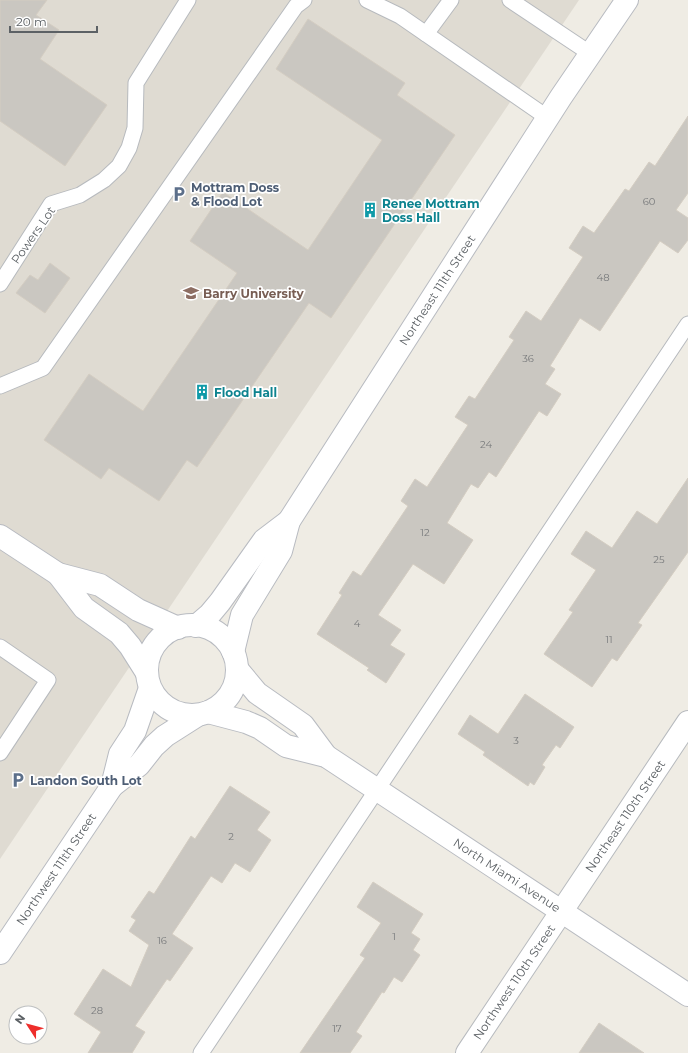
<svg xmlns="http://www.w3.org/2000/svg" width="688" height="1053" viewBox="0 0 688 1053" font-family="Montserrat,sans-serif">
<rect width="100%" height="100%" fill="#efece4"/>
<path fill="#dfdbd2" d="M0,0h579l-579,859z"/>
<g fill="#cac7c1" stroke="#d4cdc2">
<path d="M0,0h47l-11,15 23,15 -19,29 67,46 -42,61 -65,-45z"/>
<path d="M308,19l97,64 -8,12 58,40 -124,183 -22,-15 -112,164 -10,-7 -28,41 -50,-33 -8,11 -57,-39 45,-66 54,37 94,-138 -47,-32 33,-49 85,58 74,-110 -106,-71z"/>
<path d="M688,116v77l-12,17 12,8v22l-10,13 -18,-12 -60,90 -20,-13 -30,48 5,3 -10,15 16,10 -14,22 -8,-5 -43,66 -7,-5 -11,16 -7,-4 -24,39 26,17 -29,44 -31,-20 -35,51 23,15 -11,15 15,9 -19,29 -19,-13 2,-2 -52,-34 25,-39 -3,-2 14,-22 8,5 47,-70 -7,-5 14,-22 12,8 41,-62 -13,-8 14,-21 6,3 39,-59 -5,-3 17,-26 15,10 42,-64 -14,-9 14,-22 11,7 31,-44 4,2 20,-29 6,4z"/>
<path d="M50,263l20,15 -25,35 -29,-20 14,-18 8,5z"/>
<path d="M688,478v74l-50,71 4,2 -25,36 -5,-3 -20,29 -48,-33 29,-42 -4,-2 27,-40 -25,-16 15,-23 26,17 25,-37 20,13z"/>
<path d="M525,694l49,33 -14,21 -4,-3 -14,20 3,2 -11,18 -4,-3 -2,4 -45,-31 2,-3 -27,-18 12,-19 28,19z"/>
<path d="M230,786l40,26 -13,18 14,10 -21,32 -15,-9 -13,20 -11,-7 -39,58 21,14 -23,33 -3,-2 -32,47 10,6 -13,21h-44l13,-21 -27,-18 29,-45 28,18 18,-42 -20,-14 7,-11 -5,-3 18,-26 5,3 37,-58 4,3z"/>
<path d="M373,882l50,32 -12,19 9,6 -7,11 7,5 -18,27 -8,-5 -10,16 -2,-1 -26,40 6,4 -12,17h-50l65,-95 -5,-3 21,-32 -24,-16z"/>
<path d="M599,1023l45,30h-65z"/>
</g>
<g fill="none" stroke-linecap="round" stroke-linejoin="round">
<defs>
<g id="lane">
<path d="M367,0l33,16 148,102"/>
<path d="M510,0l81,54"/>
<path d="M426,34l25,-34"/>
<path d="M0,284l51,-80 29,-9 24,-15 15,-14 10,-18 6,-20 1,-45 52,-83"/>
<path d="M0,386l43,-18 253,-362 8,-6"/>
<path d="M0,647l48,33 -48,73"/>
<path d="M201,1053l487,-729"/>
</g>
<path id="street" d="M467,1053l221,-331"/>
<g id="secondary">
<path d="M0,536l58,38 42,11 38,25 40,18"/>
<path d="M58,574l26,34 35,25 11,13 17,27"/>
<circle cx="192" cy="670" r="45"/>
<path d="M196,626l14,-12 10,-12 44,-62 25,-19"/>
<path d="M233,652l9,-37 39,-64 8,-30 272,-424 66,-97"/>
<path d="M237,669l20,24 46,32 23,31"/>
<path d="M208,712l38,10 14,6 26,18 40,10 362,239"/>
<path d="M112,786l27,-21 15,-19 11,-10 33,-21"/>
<path d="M0,953l112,-167 8,-32 15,-23 15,-43"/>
</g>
</defs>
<use href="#lane" stroke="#b7babe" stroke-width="17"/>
<use href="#street" stroke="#b7babe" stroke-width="24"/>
<use href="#secondary" stroke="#b8bbc1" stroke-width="24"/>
<use href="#lane" stroke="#fff" stroke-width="15"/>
<use href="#street" stroke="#fff" stroke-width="22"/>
<use href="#secondary" stroke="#fff" stroke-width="22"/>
</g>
<defs>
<symbol id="parking-bare" viewBox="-9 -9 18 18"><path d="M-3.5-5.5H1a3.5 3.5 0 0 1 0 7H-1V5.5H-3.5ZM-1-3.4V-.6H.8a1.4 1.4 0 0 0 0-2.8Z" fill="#5c6f8a" stroke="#fff" stroke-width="2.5" paint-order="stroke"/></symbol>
<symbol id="building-bare" viewBox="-9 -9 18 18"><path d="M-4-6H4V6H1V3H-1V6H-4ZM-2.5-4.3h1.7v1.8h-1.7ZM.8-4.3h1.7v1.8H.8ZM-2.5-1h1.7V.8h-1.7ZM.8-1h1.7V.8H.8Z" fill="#0f9aa8" stroke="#fff" stroke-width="2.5" paint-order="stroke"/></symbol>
<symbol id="university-bare" viewBox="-9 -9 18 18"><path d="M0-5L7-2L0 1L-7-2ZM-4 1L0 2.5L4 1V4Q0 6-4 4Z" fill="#8d6e63" stroke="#fff" stroke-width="2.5" paint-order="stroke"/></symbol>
</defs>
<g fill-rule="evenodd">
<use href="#parking-bare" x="168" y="183" width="22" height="22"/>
<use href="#building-bare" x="359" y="199" width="22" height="22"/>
<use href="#university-bare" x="180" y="282" width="22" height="22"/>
<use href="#building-bare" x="191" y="381" width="22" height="22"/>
<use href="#parking-bare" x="7" y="769" width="22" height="22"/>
</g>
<g text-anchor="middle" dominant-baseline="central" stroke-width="3.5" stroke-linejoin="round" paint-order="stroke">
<g font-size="10" fill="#787a7c">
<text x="649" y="201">60</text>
<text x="603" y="277">48</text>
<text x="528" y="358">36</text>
<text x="486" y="444">24</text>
<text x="425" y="532">12</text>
<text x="659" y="559">25</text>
<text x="357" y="623">4</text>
<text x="609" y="639">11</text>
<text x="516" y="740">3</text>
<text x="231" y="836">2</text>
<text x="394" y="936">1</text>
<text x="162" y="940">16</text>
<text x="97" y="1010">28</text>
<text x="337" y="1028">17</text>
</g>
<g font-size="12" font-weight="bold" fill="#4e5e75" stroke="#fff" text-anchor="start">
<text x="191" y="187">Mottram Doss<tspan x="191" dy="14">&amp; Flood Lot</tspan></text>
<text x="30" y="780">Landon South Lot</text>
</g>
<g font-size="12" font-weight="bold" fill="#0d838f" stroke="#fff" text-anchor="start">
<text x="382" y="203">Renee Mottram<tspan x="382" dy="14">Doss Hall</tspan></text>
<text x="214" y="392">Flood Hall</text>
</g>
<g font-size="12" fill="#5c6165" stroke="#fff">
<text transform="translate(33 235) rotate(-55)">Powers Lot</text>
<text transform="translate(437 290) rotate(-57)">Northeast 111th Street</text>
<text transform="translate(625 816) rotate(-56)">Northeast 110th Street</text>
<text transform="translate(56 869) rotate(-56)">Northwest 111th Street</text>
<text transform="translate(507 875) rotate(33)">North Miami Avenue</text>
<text transform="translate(514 982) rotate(-56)">Northwest 110th Street</text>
</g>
<g font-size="12" font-weight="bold" fill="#785e54" stroke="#fff" text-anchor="start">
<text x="203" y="293">Barry University</text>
</g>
</g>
<g transform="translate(28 1025) rotate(306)"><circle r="19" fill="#ffffff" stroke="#bec0c1"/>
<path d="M0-3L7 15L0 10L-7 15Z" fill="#ee2e2b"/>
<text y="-6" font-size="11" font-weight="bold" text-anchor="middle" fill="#5c6165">N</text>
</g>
<path d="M10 26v6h87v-6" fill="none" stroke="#5c6165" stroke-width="2"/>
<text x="16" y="26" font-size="12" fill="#5c6165" stroke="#ffffff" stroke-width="3" paint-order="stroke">20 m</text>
</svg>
